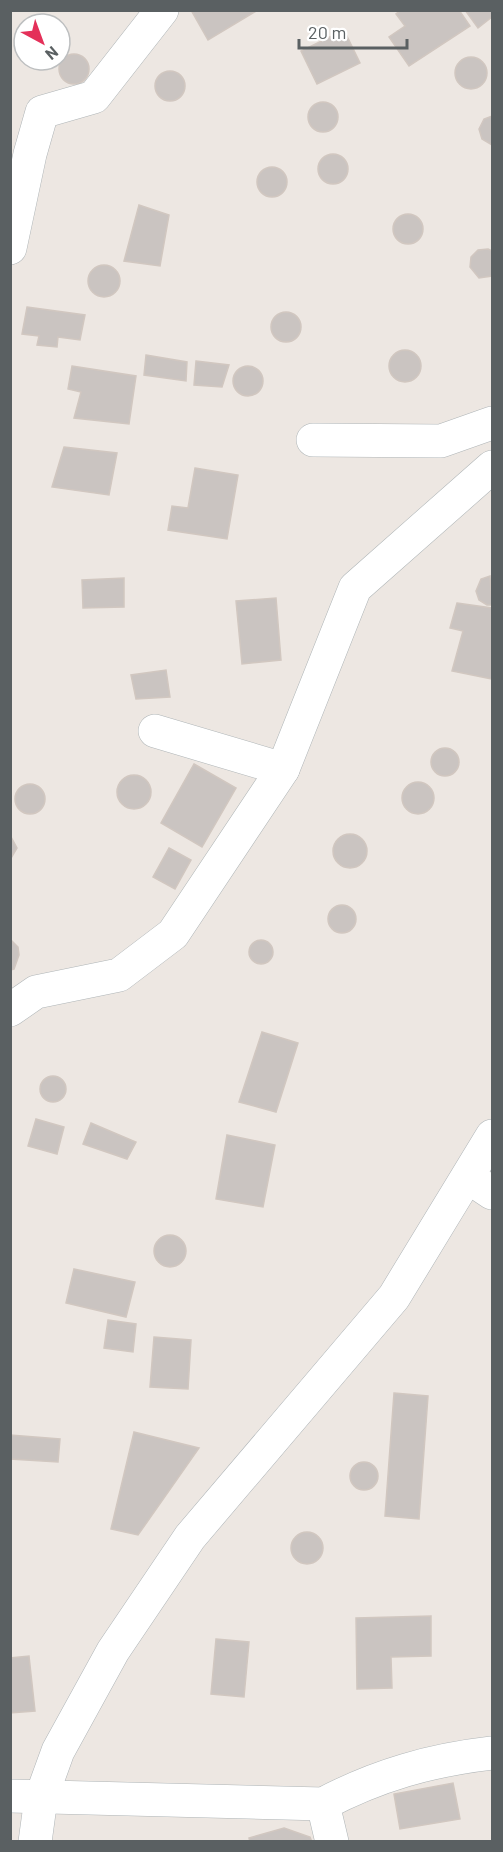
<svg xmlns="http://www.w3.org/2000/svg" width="503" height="1852" viewBox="0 0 503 1852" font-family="Barlow,sans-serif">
<rect width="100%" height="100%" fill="#ede7e2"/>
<g fill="#cac4c1" stroke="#d1c7c0" stroke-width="1.5">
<path d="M191,10h67l-50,30z"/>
<path d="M401,10h58l11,16 -61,40 -20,-29 16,-11 -9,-12z"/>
<path d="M465,10h27v7l-14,11z"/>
<path d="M344,30l16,33 -43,21 -16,-33z"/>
<circle cx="74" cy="69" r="15"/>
<circle cx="471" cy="73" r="16"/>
<circle cx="170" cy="86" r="15"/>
<circle cx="323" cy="117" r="15"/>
<path d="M492,116v29l-10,-6 -3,-10 5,-10z"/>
<circle cx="333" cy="169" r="15"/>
<circle cx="272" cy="182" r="15"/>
<path d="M139,205l30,10 -9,51 -36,-5z"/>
<circle cx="408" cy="229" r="15"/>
<path d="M488,249l4,2v25l-13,2 -9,-11 1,-10 7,-7z"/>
<circle cx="104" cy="281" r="16"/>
<path d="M27,307l58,8 -5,25 -22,-3 -1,10 -20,-2 2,-9 -17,-2z"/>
<circle cx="286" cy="327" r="15"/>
<circle cx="405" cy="366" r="16"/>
<path d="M146,355l41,7 -1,19 -42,-6z"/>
<path d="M196,361l33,4 -7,22 -28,-2z"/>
<path d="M72,366l64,10 -7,48 -55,-6 7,-26 -13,-3z"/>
<circle cx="248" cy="381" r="15"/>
<path d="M64,447l53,6 -8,42 -57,-8z"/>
<path d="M195,468l43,7 -11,64 -59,-9 4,-24 16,2z"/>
<path d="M490,576l2,29h-5l-8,-5 -3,-9 5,-12z"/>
<path d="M124,578v29l-41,1 -1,-28z"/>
<path d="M276,598l5,62 -39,4 -6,-63z"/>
<path d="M457,603l35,5v71l-40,-8 11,-40 -13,-3z"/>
<path d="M166,670l4,27 -34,2 -5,-24z"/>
<circle cx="445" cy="762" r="14"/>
<path d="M194,764l42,24 -34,59 -41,-24z"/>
<circle cx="134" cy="792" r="17"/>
<circle cx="418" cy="798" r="16"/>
<circle cx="30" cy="799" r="15"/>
<circle cx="350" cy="851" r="17"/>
<path d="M10,835l7,13 -7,12z"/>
<path d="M169,848l22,12 -16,29 -22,-12z"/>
<circle cx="342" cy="919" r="14"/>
<path d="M10,939l8,8 1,8 -5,14 -4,1z"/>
<circle cx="261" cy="952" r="12"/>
<path d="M262,1032l36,11 -22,69 -37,-10z"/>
<circle cx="53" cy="1089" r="13"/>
<path d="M36,1119l28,8 -7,27 -29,-8z"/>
<path d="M91,1123l45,19 -9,17 -44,-15z"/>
<path d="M227,1135l48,10 -12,62 -47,-8z"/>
<circle cx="170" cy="1251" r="16"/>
<path d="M74,1269l61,13 -9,35 -60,-14z"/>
<path d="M108,1320l28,4 -3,28 -29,-4z"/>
<path d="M154,1337l37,3 -3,49 -38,-2z"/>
<path d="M394,1393l34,3 -9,123 -34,-3z"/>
<path d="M134,1432l65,16 -61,87 -27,-6z"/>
<path d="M10,1435l50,4 -2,23 -48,-3z"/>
<circle cx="364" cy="1476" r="14"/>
<circle cx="307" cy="1548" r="16"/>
<path d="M431,1616v40l-40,1 1,31 -35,1 -1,-71z"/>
<path d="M216,1639l33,3 -5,55 -33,-3z"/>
<path d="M29,1656l6,55 -25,2v-55z"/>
<path d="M453,1783l7,36 -60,10 -6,-35z"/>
<path d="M284,1828l26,9 2,5h-62l-1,-4z"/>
</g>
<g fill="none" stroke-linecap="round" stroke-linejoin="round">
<defs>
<g id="minor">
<path d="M10,248l20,-94 12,-42 52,-15 68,-87"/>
<path d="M313,440l128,1 51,-18"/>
<path d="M283,769l72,-181 137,-121"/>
<path d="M10,1010l26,-18 83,-17 54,-41 110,-165 -128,-38"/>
<path d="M468,1177l24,16"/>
<path d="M10,1796l313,8c55,-29 108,-44 169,-51"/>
<path d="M323,1804l9,38"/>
</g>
<path id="secondary" d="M35,1842l6,-44 17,-47 55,-100 77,-114 204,-240 98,-161"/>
</defs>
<use href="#minor" stroke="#afb5b7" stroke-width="34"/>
<use href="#secondary" stroke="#aeb4b7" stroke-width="34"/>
<use href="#minor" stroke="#fff" stroke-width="33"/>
<use href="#secondary" stroke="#fff" stroke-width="33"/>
</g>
<rect width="503" height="1852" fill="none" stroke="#5a6062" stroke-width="24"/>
<g transform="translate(42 42) rotate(139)"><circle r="28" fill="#ffffff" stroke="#bdbfc0" stroke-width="1.5"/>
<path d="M0-4.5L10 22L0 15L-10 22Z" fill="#e43059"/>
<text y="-9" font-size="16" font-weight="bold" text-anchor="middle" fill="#5a6062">N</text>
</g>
<path d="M299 39v9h108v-9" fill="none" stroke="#5a6062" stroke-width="3"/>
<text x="308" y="39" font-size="18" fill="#5a6062" stroke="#ffffff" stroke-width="4.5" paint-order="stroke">20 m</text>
</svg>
